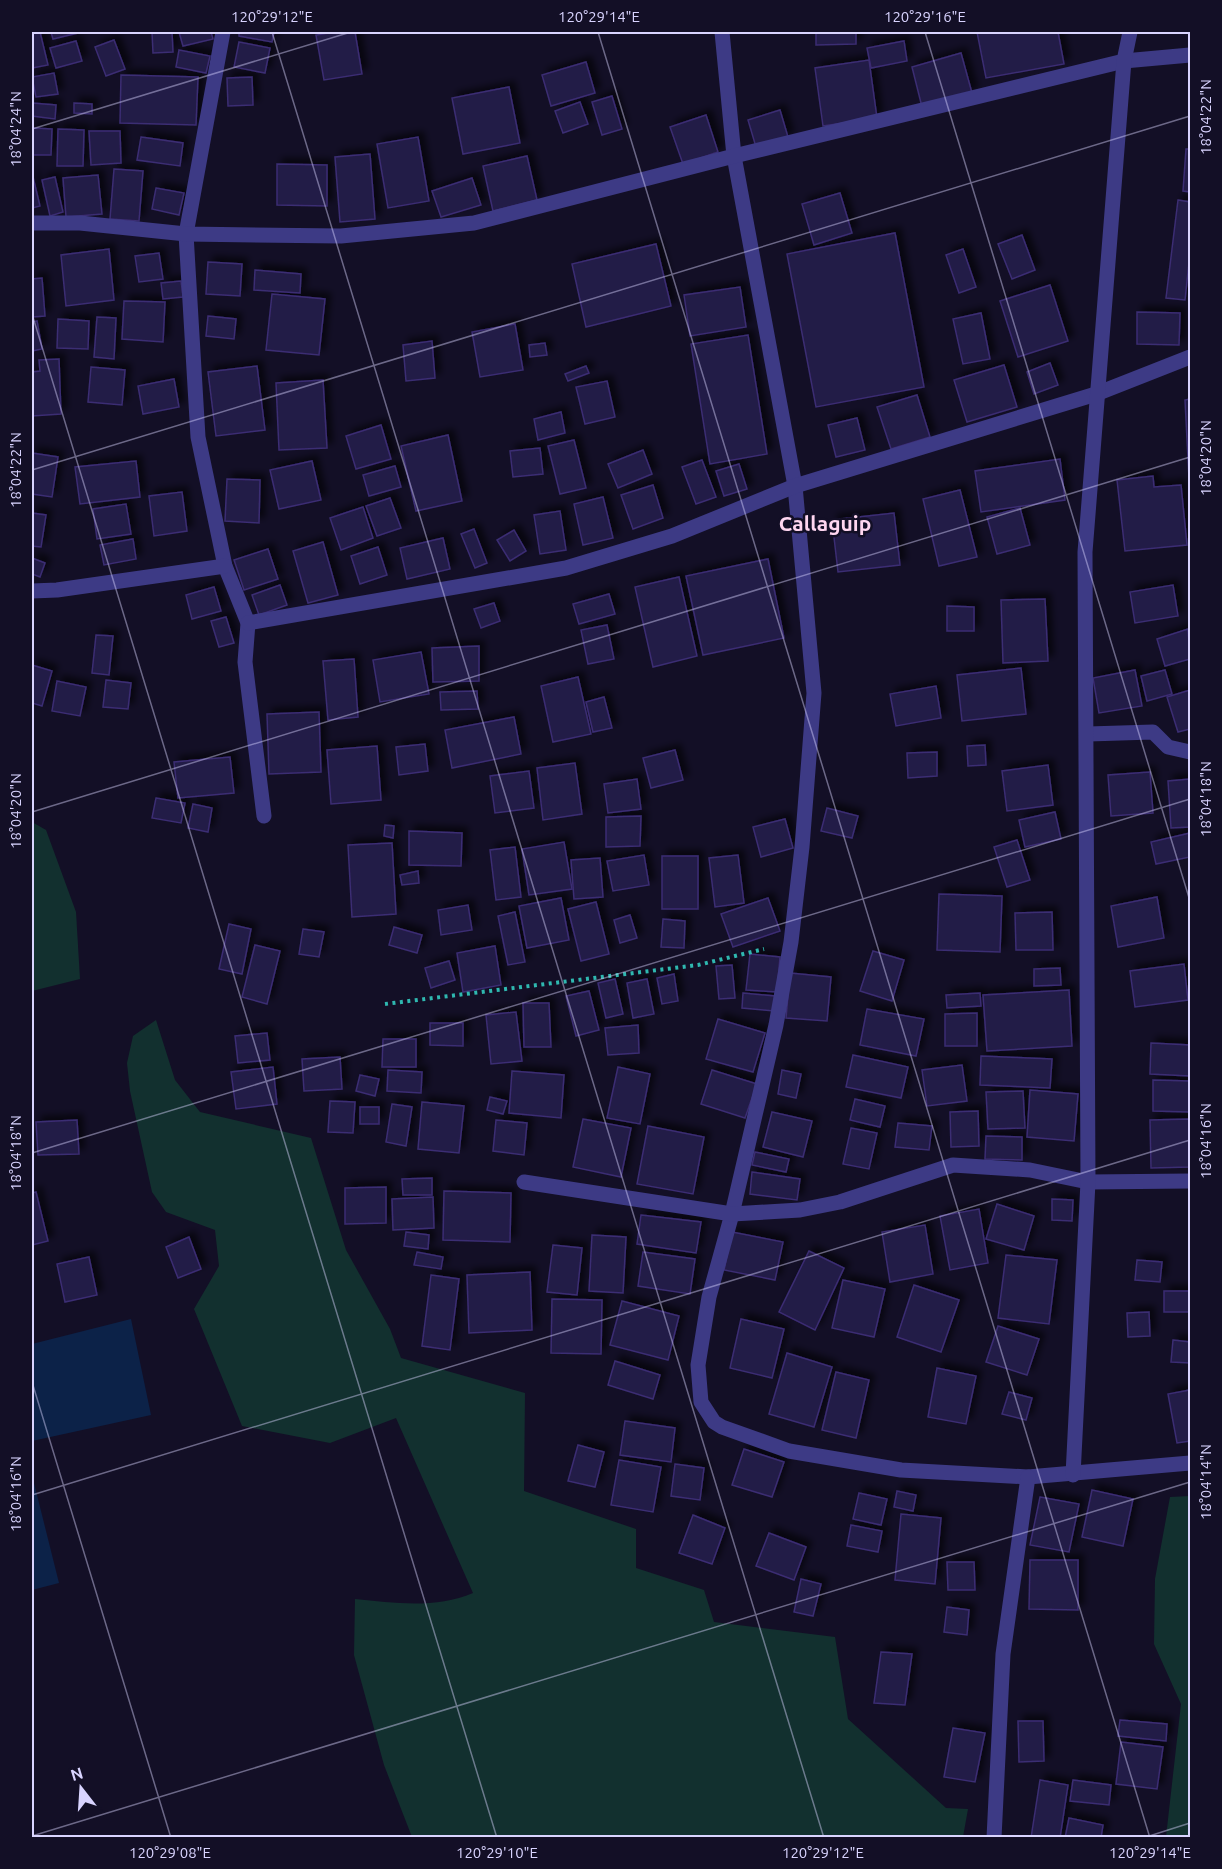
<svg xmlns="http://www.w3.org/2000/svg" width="1222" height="1869" viewBox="0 0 1222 1869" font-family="Ubuntu,sans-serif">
<defs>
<filter id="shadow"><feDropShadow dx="5.5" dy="-5.5" stdDeviation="3" flood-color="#0009"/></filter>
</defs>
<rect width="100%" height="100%" fill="#130f26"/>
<g fill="#12302f">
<path d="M32,822l14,8 30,82 4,67 -48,12z"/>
<path d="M156,1020l19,60 25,32 111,26 35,112 44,79 11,29 124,35 -1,98 112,38v39l68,22 10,32 121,15 13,82 98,89 22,1 -5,28h-551l-28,-72 -30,-110 1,-56c39,4 81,10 118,-6l-77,-175 -66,25 -88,-17 -48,-117 25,-43 -4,-36 -49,-18 -14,-20 -22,-101 -3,-28 6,-27z"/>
<path d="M1190,1496v341h-24l15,-133 -27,-60 1,-65 15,-82z"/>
</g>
<g fill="#0c2248">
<path d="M131,1319l20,96 -119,26v-97z"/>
<path d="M32,1475l27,108 -27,7z"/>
</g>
<g fill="#241b47" stroke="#3b2d73" stroke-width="1.5" filter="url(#shadow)">
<path d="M32,32h8l8,33 -16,3z"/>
<path d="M51,32h31l-29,7z"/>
<path d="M152,32h20l1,20 -20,1z"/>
<path d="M179,32h32l2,7 -30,7z"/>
<path d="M239,32h35l-2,10 -33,-6z"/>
<path d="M335,32h20l7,42 -38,6 -8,-45z"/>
<path d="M816,32h40v12l-40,1z"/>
<path d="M977,32h81l6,32 -78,14z"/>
<path d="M114,40l11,29 -19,7 -11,-29z"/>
<path d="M76,41l6,20 -26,7 -6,-20z"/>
<path d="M904,41l3,20 -36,7 -4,-20z"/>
<path d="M239,42l31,6 -5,25 -31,-6z"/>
<path d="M179,50l31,6 -4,17 -30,-6z"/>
<path d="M961,53l11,40 -50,14 -10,-40z"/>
<path d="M869,60l8,58 -54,8 -8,-58z"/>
<path d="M586,62l9,31 -44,13 -9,-31z"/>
<path d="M54,73l4,21 -22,3 -4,-20z"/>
<path d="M121,75l77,2 -2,48 -76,-2z"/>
<path d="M252,77l1,28 -25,1 -1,-28z"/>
<path d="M509,87l11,56 -57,11 -11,-56z"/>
<path d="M612,96l10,33 -20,6 -10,-33z"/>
<path d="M580,102l8,22 -25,9 -8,-22z"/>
<path d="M32,103l24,2 -1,14 -23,-3z"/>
<path d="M74,103l18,1v10l-18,-1z"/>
<path d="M780,110l8,27 -32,10 -8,-27z"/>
<path d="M706,115l12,37 -35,12 -13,-37z"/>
<path d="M32,128l20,1 -1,26h-19z"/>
<path d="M58,129l26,1 -1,36h-26z"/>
<path d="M89,131h31l1,32 -30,2z"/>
<path d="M141,137l42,6 -3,23 -43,-6z"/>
<path d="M418,137l11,64 -41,7 -11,-64z"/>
<path d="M1186,149h4v43l-7,-1z"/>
<path d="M370,154l5,65 -35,3 -5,-65z"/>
<path d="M527,156l10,44 -44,11 -10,-45z"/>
<path d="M277,164l50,1v41l-50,-1z"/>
<path d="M114,169l29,2 -4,50 -29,-2z"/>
<path d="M32,173l8,33 -8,2z"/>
<path d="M98,175l4,39 -36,3 -3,-39z"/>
<path d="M55,177l8,35 -13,4 -8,-36z"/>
<path d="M472,178l9,27 -40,12 -9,-26z"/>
<path d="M156,188l28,5 -5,22 -27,-6z"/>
<path d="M840,193l12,40 -38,12 -12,-41z"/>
<path d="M1178,200l12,2v51l-5,47 -19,-2z"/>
<path d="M895,233l29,154 -108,20 -29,-153z"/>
<path d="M1022,235l13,35 -23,9 -14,-35z"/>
<path d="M656,244l15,62 -85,21 -14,-63z"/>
<path d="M109,249l5,51 -48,6 -5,-51z"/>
<path d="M963,249l13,38 -17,6 -13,-38z"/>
<path d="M159,253l4,26 -24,3 -4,-26z"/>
<path d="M208,262l34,2 -2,32 -34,-2z"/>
<path d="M255,270l46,4 -1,19 -46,-3z"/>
<path d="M42,278l3,38 -13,1v-38z"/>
<path d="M181,281l2,16 -20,2 -2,-16z"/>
<path d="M1050,285l18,56 -50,16 -18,-56z"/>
<path d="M740,287l6,40 -56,9 -6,-41z"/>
<path d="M272,294l53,5 -6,56 -53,-5z"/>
<path d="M124,301l41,1 -2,40 -41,-3z"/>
<path d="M1137,312l43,1 -1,32 -42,-1z"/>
<path d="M981,313l9,46 -27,5 -10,-45z"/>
<path d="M208,316l28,3 -2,20 -28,-3z"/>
<path d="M97,317l19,1 -2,41 -20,-2z"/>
<path d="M58,319l31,2 -1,28 -31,-1z"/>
<path d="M37,321l5,28 -10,2v-29z"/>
<path d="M515,324l8,46 -43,7 -8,-45z"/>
<path d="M748,335l19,119 -57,10 -19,-120z"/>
<path d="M432,341l3,37 -29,3 -3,-36z"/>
<path d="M545,343l2,12 -17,2 -1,-12z"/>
<path d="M59,359l2,55 -29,2v-44l8,-1 -1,-11z"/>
<path d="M1050,363l8,22 -24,9 -7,-22z"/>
<path d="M1004,365l13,42 -50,15 -13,-42z"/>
<path d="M257,366l8,64 -49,6 -8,-64z"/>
<path d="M586,366l3,7 -21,8 -3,-7z"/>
<path d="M91,367l34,3 -3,35 -34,-3z"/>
<path d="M174,379l5,28 -36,7 -5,-28z"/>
<path d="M323,380l4,68 -48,2 -3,-67z"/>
<path d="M607,381l8,36 -30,7 -9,-37z"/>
<path d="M917,395l13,42 -39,12 -14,-42z"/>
<path d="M1190,399v99l-5,-98z"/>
<path d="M561,412l4,21 -27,7 -4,-21z"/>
<path d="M857,418l8,32 -29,7 -8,-32z"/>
<path d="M381,425l10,34 -35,10 -10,-33z"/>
<path d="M448,435l14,66 -46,10 -15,-65z"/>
<path d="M574,440l12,48 -26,6 -12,-48z"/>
<path d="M540,448l3,26 -30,3 -3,-26z"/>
<path d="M643,450l9,24 -34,14 -10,-24z"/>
<path d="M32,453l26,4 -6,40 -20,-3z"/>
<path d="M1060,459l5,41 -84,12 -6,-41z"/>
<path d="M702,460l14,37 -20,7 -14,-37z"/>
<path d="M136,461l4,36 -60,7 -5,-37z"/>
<path d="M312,461l9,39 -42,9 -9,-39z"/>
<path d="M739,464l8,25 -23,7 -8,-25z"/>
<path d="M395,466l6,21 -32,9 -6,-21z"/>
<path d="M1153,476l1,11 27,-2 6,60 -62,6 -8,-71z"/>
<path d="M227,479l33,1 -1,43 -34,-2z"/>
<path d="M653,485l10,33 -30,11 -12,-34z"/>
<path d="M960,490l17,67 -38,9 -16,-67z"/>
<path d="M182,492l5,39 -33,5 -5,-40z"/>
<path d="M603,497l10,41 -30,7 -9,-41z"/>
<path d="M390,498l11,30 -24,8 -11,-30z"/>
<path d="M126,504l5,30 -34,5 -4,-30z"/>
<path d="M363,507l10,31 -32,12 -11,-32z"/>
<path d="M1020,508l10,37 -33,9 -10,-37z"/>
<path d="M560,511l6,39 -26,4 -6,-39z"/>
<path d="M32,513l14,2 -5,32 -9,-1z"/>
<path d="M894,513l6,52 -62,7 -6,-52z"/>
<path d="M474,529l13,34 -12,5 -14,-34z"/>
<path d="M514,530l12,21 -16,10 -13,-21z"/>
<path d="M443,538l7,31 -43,10 -7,-31z"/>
<path d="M133,539l3,20 -32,6 -4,-20z"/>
<path d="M323,542l15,53 -30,8 -15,-52z"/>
<path d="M378,547l9,28 -27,9 -9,-28z"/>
<path d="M268,549l10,30 -34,11 -10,-30z"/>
<path d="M32,558l13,5 -5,14 -8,-3z"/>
<path d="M768,559l16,79 -81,17 -17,-79z"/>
<path d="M679,577l18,79 -44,11 -18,-80z"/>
<path d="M280,585l7,20 -28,10 -7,-20z"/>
<path d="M1173,585l5,31 -43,7 -5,-31z"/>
<path d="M214,587l7,24 -29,8 -6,-24z"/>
<path d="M609,594l6,20 -36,10 -6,-20z"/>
<path d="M1045,599l3,62 -45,2 -2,-63z"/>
<path d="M494,603l6,18 -19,7 -7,-19z"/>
<path d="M947,606l27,1v24h-27z"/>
<path d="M226,617l8,26 -15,4 -8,-26z"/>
<path d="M607,625l7,34 -26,5 -7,-34z"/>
<path d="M1188,629l2,30 -25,7 -8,-27z"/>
<path d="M96,635l17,1 -4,39 -17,-2z"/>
<path d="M479,646v35l-46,1 -1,-34z"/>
<path d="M421,652l8,42 -49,8 -7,-42z"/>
<path d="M354,659l4,58 -30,3 -5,-59z"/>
<path d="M32,665l20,6 -10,35 -10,-3z"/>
<path d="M1021,668l5,46 -64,7 -5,-46z"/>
<path d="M1135,670l7,36 -43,7 -6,-35z"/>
<path d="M1165,670l7,24 -25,7 -6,-25z"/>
<path d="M578,677l13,57 -38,8 -12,-56z"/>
<path d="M106,680l25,3 -3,26 -25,-2z"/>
<path d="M57,681l29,6 -6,29 -28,-5z"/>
<path d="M936,686l5,32 -45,8 -6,-32z"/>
<path d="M1190,690v39l-12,3 -11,-35z"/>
<path d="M477,691l1,18 -37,1 -1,-18z"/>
<path d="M604,697l8,31 -19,4 -7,-30z"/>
<path d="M319,712l2,60 -52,2 -2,-60z"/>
<path d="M514,717l7,37 -69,14 -7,-38z"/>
<path d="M425,744l3,27 -29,4 -3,-28z"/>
<path d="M985,745l1,20 -18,1 -1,-20z"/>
<path d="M377,746l4,54 -50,4 -4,-54z"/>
<path d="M675,750l8,30 -32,8 -8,-30z"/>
<path d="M937,752v24l-29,2 -1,-25z"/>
<path d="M230,757l4,36 -56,5 -4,-36z"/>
<path d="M575,763l7,51 -39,6 -6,-52z"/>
<path d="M1048,765l5,40 -46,6 -5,-40z"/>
<path d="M529,771l5,37 -39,5 -5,-37z"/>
<path d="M1150,772l3,41 -42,3 -3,-41z"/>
<path d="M637,779l4,30 -33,4 -4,-29z"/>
<path d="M1190,779v48l-19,1 -3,-47z"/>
<path d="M156,798l29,5 -4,20 -29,-5z"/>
<path d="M193,804l19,4 -4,24 -20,-4z"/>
<path d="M827,808l31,8 -6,22 -31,-7z"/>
<path d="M1055,812l6,27 -36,8 -6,-27z"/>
<path d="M641,816l-1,30 -34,1v-30z"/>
<path d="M785,819l8,29 -32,9 -8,-30z"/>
<path d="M385,825l9,1 -1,12 -9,-2z"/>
<path d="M409,831l53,2 -1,33 -52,-1z"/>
<path d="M1190,833v24l-34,7 -5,-22z"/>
<path d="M1017,840l13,40 -23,7 -13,-40z"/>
<path d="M564,842l8,47 -43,6 -7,-46z"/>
<path d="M392,843l4,71 -44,3 -4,-72z"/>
<path d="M515,847l6,50 -25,3 -6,-50z"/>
<path d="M644,855l5,30 -36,6 -6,-30z"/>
<path d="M738,855l6,48 -29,4 -6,-49z"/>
<rect x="662" y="856" width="36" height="53"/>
<path d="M600,858l3,39 -29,2 -3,-39z"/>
<path d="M418,871l1,12 -17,2 -2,-10z"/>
<path d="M939,894l63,2 -2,56 -63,-2z"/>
<path d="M1157,897l7,41 -46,9 -7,-41z"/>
<path d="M561,898l8,42 -42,8 -8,-42z"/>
<path d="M768,898l12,33 -47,16 -12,-33z"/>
<path d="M596,902l13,52 -28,7 -13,-52z"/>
<path d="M468,905l4,25 -31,5 -3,-25z"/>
<path d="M515,912l10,50 -17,3 -10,-49z"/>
<path d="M1052,912l1,38h-37l-1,-37z"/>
<path d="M630,915l7,23 -17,5 -6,-23z"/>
<path d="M663,919l22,2 -1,27 -23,-1z"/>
<path d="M229,924l22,5 -9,45 -23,-5z"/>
<path d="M394,927l28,8 -5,18 -28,-8z"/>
<path d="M303,929l21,3 -5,25 -20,-3z"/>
<path d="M255,945l25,6 -13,53 -25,-7z"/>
<path d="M495,946l6,39 -38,7 -6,-39z"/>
<path d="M873,951l31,9 -12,41 -32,-10z"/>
<path d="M750,954l30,3 -3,35 -31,-2z"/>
<path d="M449,961l6,19 -24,8 -6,-20z"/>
<path d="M1184,964l4,36 -53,7 -5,-36z"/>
<path d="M732,965l3,33 -16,1 -3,-33z"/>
<path d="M1060,968l1,17 -27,1v-17z"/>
<path d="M790,973l41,4 -4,44 -41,-3z"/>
<path d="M674,974l4,27 -16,3 -5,-26z"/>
<path d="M615,979l8,35 -17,4 -8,-35z"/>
<path d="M647,979l7,35 -21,4 -6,-35z"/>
<path d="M1069,990l3,56 -85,5 -4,-56z"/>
<path d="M589,991l10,39 -23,6 -10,-40z"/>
<path d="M743,993l32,3 -1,15 -32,-3z"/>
<path d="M980,993l1,13 -34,2 -1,-13z"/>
<path d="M523,1003h26l2,44h-27z"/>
<path d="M867,1009l57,10 -8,37 -56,-11z"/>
<path d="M516,1012l6,49 -31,3 -5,-49z"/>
<path d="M977,1013v33h-32v-32z"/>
<path d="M718,1019l47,14 -12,39 -47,-13z"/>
<path d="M430,1023h33v23l-33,-1z"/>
<path d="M638,1025l1,28 -31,2 -3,-27z"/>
<path d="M267,1033l3,27 -32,3 -3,-27z"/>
<path d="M383,1039h33v28h-34z"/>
<path d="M1151,1043l39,2v31l-40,-2z"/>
<path d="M853,1055l55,12 -7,31 -55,-11z"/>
<path d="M981,1056l71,3 -2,29 -70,-3z"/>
<path d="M340,1057l2,32 -38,2 -2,-32z"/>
<path d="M962,1065l5,36 -40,5 -5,-36z"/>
<path d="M273,1067l4,37 -41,5 -5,-37z"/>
<path d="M618,1067l32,7 -10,50 -33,-6z"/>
<path d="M388,1070l34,2 -1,21 -34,-2z"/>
<path d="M712,1070l45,14 -12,34 -44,-14z"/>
<path d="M782,1070l19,4 -5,24 -18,-4z"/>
<path d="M512,1071l52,4 -3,43 -52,-5z"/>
<path d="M360,1075l19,4 -4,17 -19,-5z"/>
<path d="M1153,1080l37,1 -1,31 -36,-1z"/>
<path d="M1030,1090l48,4 -4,47 -47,-4z"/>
<path d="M1023,1091l2,37 -37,1 -2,-37z"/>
<path d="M490,1097l17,4 -4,13 -16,-4z"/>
<path d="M855,1099l30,7 -5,21 -30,-7z"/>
<path d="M330,1101l25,1 -2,31 -25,-1z"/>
<path d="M422,1102l42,4 -5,47 -41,-4z"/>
<path d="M392,1104l20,3 -6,39 -20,-4z"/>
<rect x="360" y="1107" width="19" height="17"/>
<path d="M978,1111l1,35 -28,1 -1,-35z"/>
<path d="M772,1112l40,9 -9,36 -40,-10z"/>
<path d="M583,1119l48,9 -10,49 -48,-10z"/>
<path d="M1190,1119v48l-39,1 -1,-48z"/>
<path d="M77,1120l2,34 -41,1 -2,-33z"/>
<path d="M496,1120l31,3 -3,32 -31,-4z"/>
<path d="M898,1123l34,3 -3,24 -34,-3z"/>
<path d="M648,1126l56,11 -11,57 -56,-10z"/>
<path d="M851,1128l26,5 -8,36 -26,-5z"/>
<path d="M986,1136l36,1v23l-37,-1z"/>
<path d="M755,1152l34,7 -3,13 -34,-7z"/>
<path d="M752,1172l48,7 -3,21 -47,-6z"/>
<path d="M432,1178v17h-29l-1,-16z"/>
<path d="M386,1187v36l-41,1v-36z"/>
<path d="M444,1191l67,2 -1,49 -67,-2z"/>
<path d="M36,1192l12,49 -16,4v-52z"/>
<path d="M433,1197l1,31 -41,2 -1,-31z"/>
<path d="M1052,1199l21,1 -1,21 -20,-1z"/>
<path d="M997,1204l37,12 -10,34 -38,-11z"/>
<path d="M979,1209l9,54 -38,7 -10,-54z"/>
<path d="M641,1215l60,7 -5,31 -59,-9z"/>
<path d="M925,1225l8,49 -43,8 -8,-50z"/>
<path d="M406,1232l23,3 -1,14 -24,-3z"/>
<path d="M732,1232l51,10 -8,38 -51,-10z"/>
<path d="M592,1235l34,2 -3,56 -34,-2z"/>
<path d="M189,1237l12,32 -23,9 -12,-31z"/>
<path d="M553,1245l29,3 -5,47 -30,-3z"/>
<path d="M809,1251l35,17 -29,62 -36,-18z"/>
<path d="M417,1252l26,5 -2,12 -27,-4z"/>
<path d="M643,1252l52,7 -5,35 -52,-8z"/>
<path d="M1006,1255l51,5 -8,64 -51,-6z"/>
<path d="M89,1257l8,38 -32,7 -8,-38z"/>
<path d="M1137,1260l25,2 -2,20 -25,-2z"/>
<path d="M530,1272l2,58 -63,3 -2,-58z"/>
<path d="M431,1275l28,4 -9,71 -28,-4z"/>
<path d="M843,1280l42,9 -11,48 -42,-9z"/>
<path d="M914,1285l45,15 -18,52 -44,-15z"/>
<rect x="1164" y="1291" width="26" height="21"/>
<path d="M552,1299l50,1 -1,54 -50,-1z"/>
<path d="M622,1301l57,15 -11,44 -58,-15z"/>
<path d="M1149,1312l1,24 -22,1 -1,-24z"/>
<path d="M741,1319l43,10 -12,49 -42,-10z"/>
<path d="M998,1326l41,13 -12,36 -41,-13z"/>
<path d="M1173,1340l17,2v21l-19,-1z"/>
<path d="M787,1353l45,14 -18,60 -45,-13z"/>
<path d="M615,1361l45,14 -7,24 -45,-14z"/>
<path d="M937,1368l39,8 -10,48 -38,-7z"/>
<path d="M836,1372l33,8 -13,58 -34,-8z"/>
<path d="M1190,1390v51l-13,2 -9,-49z"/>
<path d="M1009,1392l23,6 -6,22 -24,-6z"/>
<path d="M625,1421l50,7 -4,34 -51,-7z"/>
<path d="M578,1445l26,7 -9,35 -27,-6z"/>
<path d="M744,1449l40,13 -12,35 -40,-12z"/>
<path d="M619,1460l42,7 -8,45 -42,-7z"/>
<path d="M675,1464l29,4 -4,32 -29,-4z"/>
<path d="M1092,1490l41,9 -10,47 -41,-9z"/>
<path d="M897,1491l19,4 -3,16 -19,-4z"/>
<path d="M859,1493l28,6 -6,26 -28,-6z"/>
<path d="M1040,1497l39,7 -10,48 -39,-7z"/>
<path d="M901,1514l40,4 -6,66 -40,-4z"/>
<path d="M693,1515l32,13 -13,36 -33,-11z"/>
<path d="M851,1525l31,6 -4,21 -31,-6z"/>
<path d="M769,1533l37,14 -12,33 -38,-14z"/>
<path d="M1030,1560h48v50l-49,-1z"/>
<path d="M947,1562h27l1,28h-27z"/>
<path d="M801,1579l20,5 -8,32 -19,-4z"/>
<path d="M947,1607l22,3 -2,25 -23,-3z"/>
<path d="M881,1652l31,2 -7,51 -31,-2z"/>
<path d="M1120,1720l47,4 -1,17 -48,-5z"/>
<path d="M1018,1721h25l1,40 -25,1z"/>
<path d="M953,1728l32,5 -10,49 -31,-5z"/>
<path d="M1121,1742l42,5 -6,42 -41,-5z"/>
<path d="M1040,1780l28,5 -8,53h-29z"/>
<path d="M1073,1780l38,5 -2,20 -39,-4z"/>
<path d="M1069,1818l34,7 -2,13h-36z"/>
</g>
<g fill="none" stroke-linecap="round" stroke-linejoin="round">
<path stroke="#2fb8b0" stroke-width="4" stroke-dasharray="3 4.5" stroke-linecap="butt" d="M385,1004l313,-39 66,-16"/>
<g stroke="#3d3a85" stroke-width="15">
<path d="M223,32l-37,202 12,203 27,129 23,57 -3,39 19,154"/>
<path d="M722,32l12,124 61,330 19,207 -12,154 -11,95 -15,83 -44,189 -23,83 -11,68 3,37 13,20 8,5 67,24 112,19 127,7 162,-14"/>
<path d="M32,223h48l106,11 155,2 133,-13 260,-67 390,-95 66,-6"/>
<path d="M32,591l25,-1 168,-24"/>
<path d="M248,623l318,-55 106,-32 123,-50 301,-92 94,-37"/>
<path d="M1088,734l65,-2 15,15 22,5"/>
<path d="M524,1182l208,32 68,-4 40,-8 113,-37 77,5 58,12 102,-1"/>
<path d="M1073,1475l15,-293 -3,-630 39,-491 6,-29"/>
<path d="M994,1838l9,-184 25,-177"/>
</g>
</g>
<path fill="none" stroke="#d9d4ff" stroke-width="1.5" stroke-opacity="0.45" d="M272,32l552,1806M598,32l552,1806M925,32l265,869M32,129l319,-97M32,314l465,1524M32,470l1158,-354M32,812l1158,-355M32,1153l1158,-354M32,1382l139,456M32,1495l1158,-355M32,1836l1158,-354M1143,1838l47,-15"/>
<g text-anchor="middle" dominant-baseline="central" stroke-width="5" stroke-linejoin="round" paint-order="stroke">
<g font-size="21" font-weight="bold" fill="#ffd6f0" stroke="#130f26">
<text x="825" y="523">Callaguip</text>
</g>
</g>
<rect width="1222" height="1869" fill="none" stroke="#130f26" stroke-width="66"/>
<g transform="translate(81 1788) rotate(343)" stroke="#130f26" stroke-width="4.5" paint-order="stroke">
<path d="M0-4.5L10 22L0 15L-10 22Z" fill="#d9d4ff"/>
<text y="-9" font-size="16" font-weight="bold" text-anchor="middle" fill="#d9d4ff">N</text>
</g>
<rect x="33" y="33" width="1156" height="1803" fill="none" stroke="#d9d4ff" stroke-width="2"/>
<g font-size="15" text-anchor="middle" fill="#d9d4ff">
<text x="272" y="22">120°29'12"E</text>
<text x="599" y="22">120°29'14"E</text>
<text x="925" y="22">120°29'16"E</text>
<text transform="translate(1206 117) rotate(-90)" y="5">18°04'22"N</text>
<text transform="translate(16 129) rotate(-90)" y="5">18°04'24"N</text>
<text transform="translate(1206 458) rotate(-90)" y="5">18°04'20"N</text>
<text transform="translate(16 470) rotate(-90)" y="5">18°04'22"N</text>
<text transform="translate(1206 799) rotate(-90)" y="5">18°04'18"N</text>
<text transform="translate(16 811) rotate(-90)" y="5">18°04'20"N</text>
<text transform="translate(1206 1141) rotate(-90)" y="5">18°04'16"N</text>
<text transform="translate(16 1153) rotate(-90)" y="5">18°04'18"N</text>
<text transform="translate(1206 1482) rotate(-90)" y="5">18°04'14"N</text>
<text transform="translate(16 1494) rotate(-90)" y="5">18°04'16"N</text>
<text x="170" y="1858">120°29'08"E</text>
<text x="497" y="1858">120°29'10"E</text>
<text x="823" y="1858">120°29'12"E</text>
<text x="1150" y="1858">120°29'14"E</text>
</g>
</svg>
